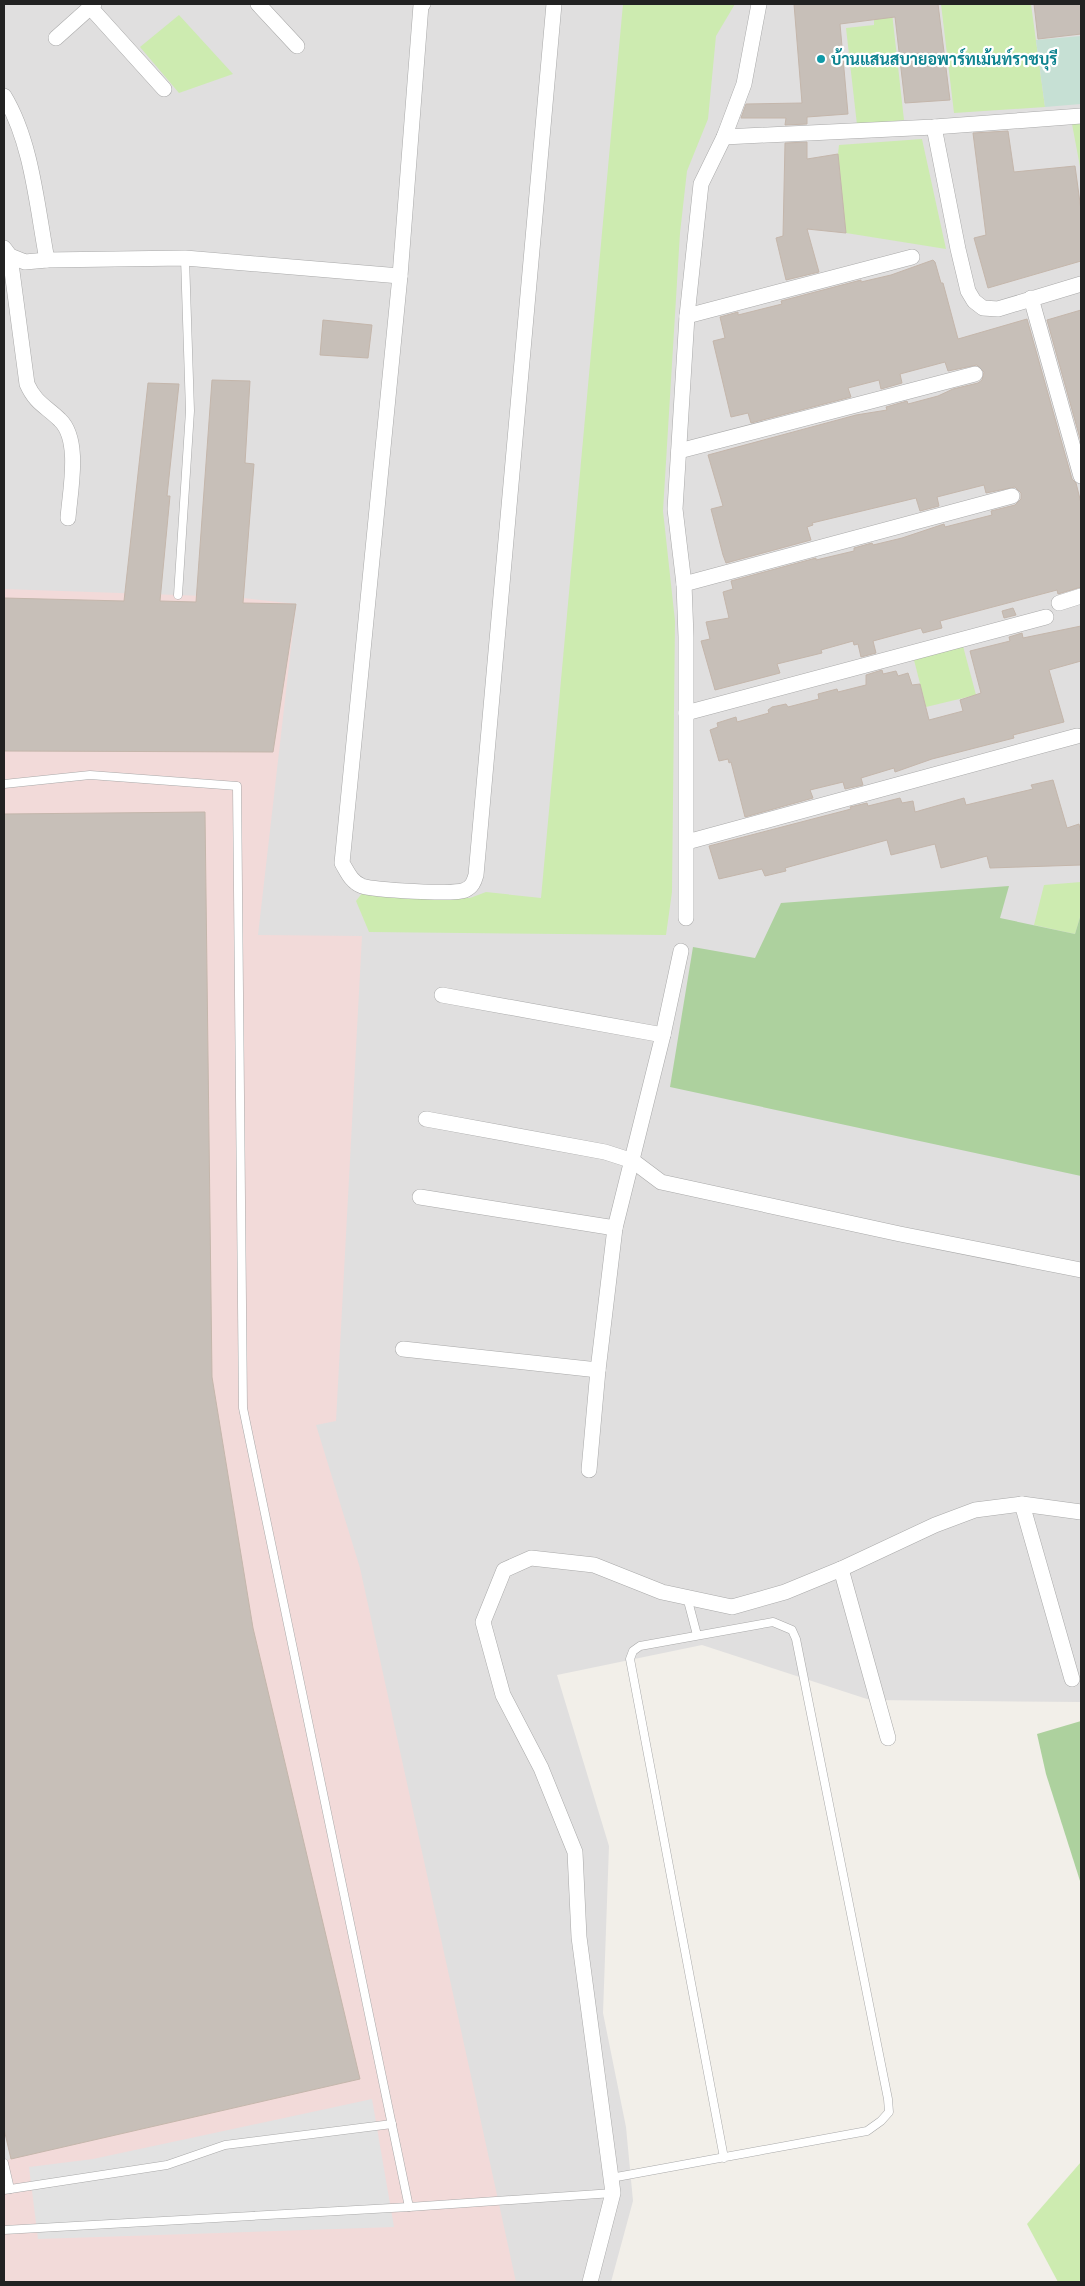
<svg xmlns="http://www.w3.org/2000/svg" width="1085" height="2286" viewBox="0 0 1085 2286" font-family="'DejaVu Sans',Sarabun,sans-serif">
<rect width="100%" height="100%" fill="#f2efe9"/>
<path fill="#e0dfdf" d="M4,4h1077v1698l-211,-2 -168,-55 -145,30 52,171 -6,167 23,114 7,74 -22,81h-607z"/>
<path fill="#f2dad9" d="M4,589l231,8 61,7 -38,331 104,1 -26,485 -20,4 44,143 156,714h-512z"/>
<g fill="#cdebb0">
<path d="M623,4h112l-19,32 -8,83 -21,52 -7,62 -17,278 12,110 -3,271 -6,43 -297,-3 -13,-31 7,-9 107,6 16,-6 55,6z"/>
<path d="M874,4h17l13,116 -47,5 -11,-97 28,-3z"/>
<path d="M941,4h90l14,103 -91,6z"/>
<path d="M179,15l54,59 -54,19 -39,-46z"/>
<path d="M1081,123v49l-9,-48z"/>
<path d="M922,139l24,110 -100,-16 -8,-79 1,-9z"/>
<path d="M963,646l13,49 -50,12 -12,-47z"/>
<path d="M1081,882v32l-6,20 -41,-9 10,-40z"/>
<path d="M1081,2162v120h-23l-31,-58z"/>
</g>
<g fill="#add19e">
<path d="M1009,886l-9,32 75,16 6,-20v262l-411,-89 23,-140 62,11 26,-55z"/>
<path d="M1081,1721v163l-35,-110 -9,-40z"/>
</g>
<path fill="#c6e0d4" d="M1081,36v68l-36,3 -9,-67z"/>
<g fill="#e2e2e2">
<path d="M372,2099l22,128 -356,12 -9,-72 64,-8z"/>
<path d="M4,2129l7,30 -7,2z"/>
</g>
<g fill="#c7bfb8" stroke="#c4b6ab">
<path d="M794,4h144l12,96 -45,3 -10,-86 -55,7 8,90 -41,3v7l-22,1 1,-7h-45l5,-14 56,-1z"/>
<path d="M1034,4h47v30l-43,5z"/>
<path d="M1008,131l6,41 61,-6 6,44v51l-93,27 -14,-50 12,-3 -13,-102z"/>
<path d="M807,142v17l31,-5 8,79 -39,-4 12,43 -33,8 -10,-42 7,-2 2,-93z"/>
<path d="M933,260l2,2 6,21h2l15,56 69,-20 45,160 4,4 5,20v84l-23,7 -1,-4 -117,31 2,7 -19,5 -2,-5 -48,13 3,12 -15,4 -3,-13 -4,1 -1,-4 -32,9 1,3 -45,11 3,9 -65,17 -14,-49 9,-2 -4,-17 23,-4 -6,-26 10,-3 -2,-8 85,-23v2l38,-9v-3l18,-5 1,2 29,-7 42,-14 1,3 47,-12 -1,-4 24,-6 6,-6v-6l-6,-6 -29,6 -2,-8 -47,12 2,9 -19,5 -4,-13 -104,25 1,2 -6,2 4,13 -85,23 -3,-8 -12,-46 12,-3 -15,-51 148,-40 31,-5 -1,-3 21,-6 1,3 30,-8 15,-7 25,-6 4,-3 2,-8 -7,-7 -29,6 -3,-9 -45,12 2,9 -21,6 -2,-9 -31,8 3,9 -100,26 -3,-10 -17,4 -18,-76 12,-3 -5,-21 18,-5v3l44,-11 -1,-3 80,-21v2l30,-7z"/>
<path d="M1081,310v132l-34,-122z"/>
<path d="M323,320l49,5 -4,33 -48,-3z"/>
<path d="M212,380l38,1 -5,82 9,1 -11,139 53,1 -23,148 -269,-1v-153l120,3 24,-218 31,1 -12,112h3l-10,105 36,1z"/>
<path d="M1013,608l3,7 -12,3 -2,-7z"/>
<path d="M1081,626v35l-32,9 15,52 -51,13 1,3 -82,21 -37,13 -1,-4 -33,10 2,7 -18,4 -2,-7 -33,8 3,8 -68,19 -14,-55 -2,1 -1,-4 -9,2 -9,-31 8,-3 -1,-4 19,-6 1,5 32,-9 -1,-3 4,-3 14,-3 2,3 31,-8 -1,-5 19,-5 1,3 28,-7v-10l16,-5 1,4 13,-3 2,5 10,-3 4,12 8,-1 9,36 34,-9 -3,-11 21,-7 -11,-42 40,-10 -1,-4 13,-4 1,5z"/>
<path d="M1053,780l14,48 12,-4 2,10v31l-91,3 -3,-12 -46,12 -6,-24 -44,11 -4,-15 -102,28 1,3 -21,5 -3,-7 -43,10 -10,-33 142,-37 -1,-2 17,-4 1,3 32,-8 2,5 11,-2 2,11 49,-14 2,7 67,-16 -2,-4z"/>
<path d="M205,812l7,565 41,251 107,451 -349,80 -7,-30v-1315z"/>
</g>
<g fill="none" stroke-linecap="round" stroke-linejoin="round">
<defs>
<g id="lane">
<path d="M178,595l12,-184 -5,-153"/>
<path d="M4,784l86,-9 147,11 6,622 166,799 204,-14"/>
<path d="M687,1597l10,38"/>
<path d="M4,2163l6,26"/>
<path d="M611,2178l256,-47 14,-10 8,-9 -1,-13 -92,-460 -4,-9 -19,-8 -133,24 -7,5 -3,8 94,499"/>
<path d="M4,2190l163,-25 58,-20 167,-21"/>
<path d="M4,2230l405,-23"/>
</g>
<g id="street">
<path d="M258,4l39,42"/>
<path d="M423,4l-2,1 -21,271 -58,587c5,8 9,19 20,23 12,4 93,9 103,4 7,-3 9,-8 11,-15l78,-871"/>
<path d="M90,7l74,82"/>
<path d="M56,38l38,-34"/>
<path d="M4,96c28,46 33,111 43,164"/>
<path d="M934,127l24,122 10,42 6,10 9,7 15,1 83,-25"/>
<path d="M724,137l210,-10 147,-11"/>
<path d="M4,248l6,8 15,6 22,-2 138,-2 215,18"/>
<path d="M10,256l17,128c9,20 19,22 33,36 21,20 10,71 8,98"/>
<path d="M1031,298l50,178"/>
<path d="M687,316l225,-59"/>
<path d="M679,451l296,-77"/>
<path d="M684,584l328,-88"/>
<path d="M1059,603l22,-7"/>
<path d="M686,713l360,-96"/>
<path d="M687,842l390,-106"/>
<path d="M686,918v-281l-2,-53 -9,-75 12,-193 14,-132 23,-47 20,-53 15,-80"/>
<path d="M442,995l221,40"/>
<path d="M426,1119l179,33 28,9 28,21 239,52 181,36"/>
<path d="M420,1197l195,31"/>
<path d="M403,1349l195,21"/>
<path d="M589,1470l9,-100 17,-142 48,-193 18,-84"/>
<path d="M1022,1504l50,175"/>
<path d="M841,1569l47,169"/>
<path d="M590,2282l23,-89 -34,-256 -4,-85 -34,-84 -38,-73 -20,-73 21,-52 27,-12 63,7 68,27 70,15 53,-15 56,-23 94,-44 40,-15 47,-6 59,8"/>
</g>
</defs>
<use href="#lane" stroke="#a9a9a9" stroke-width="9"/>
<use href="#street" stroke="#a9a9a9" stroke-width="16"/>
<use href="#lane" stroke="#fff" stroke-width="8"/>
<use href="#street" stroke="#fff" stroke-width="15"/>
</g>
<circle fill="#0f9aa8" stroke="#fff" stroke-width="2" cx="821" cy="59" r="5"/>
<g text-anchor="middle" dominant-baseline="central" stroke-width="4.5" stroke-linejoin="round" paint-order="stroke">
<g font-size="16" font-weight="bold" fill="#0d838f" stroke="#fff" text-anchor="start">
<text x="831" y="59">บ้านแสนสบายอพาร์ทเม้นท์ราชบุรี</text>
</g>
</g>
<rect width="1085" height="2286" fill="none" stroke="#222222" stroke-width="10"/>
</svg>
